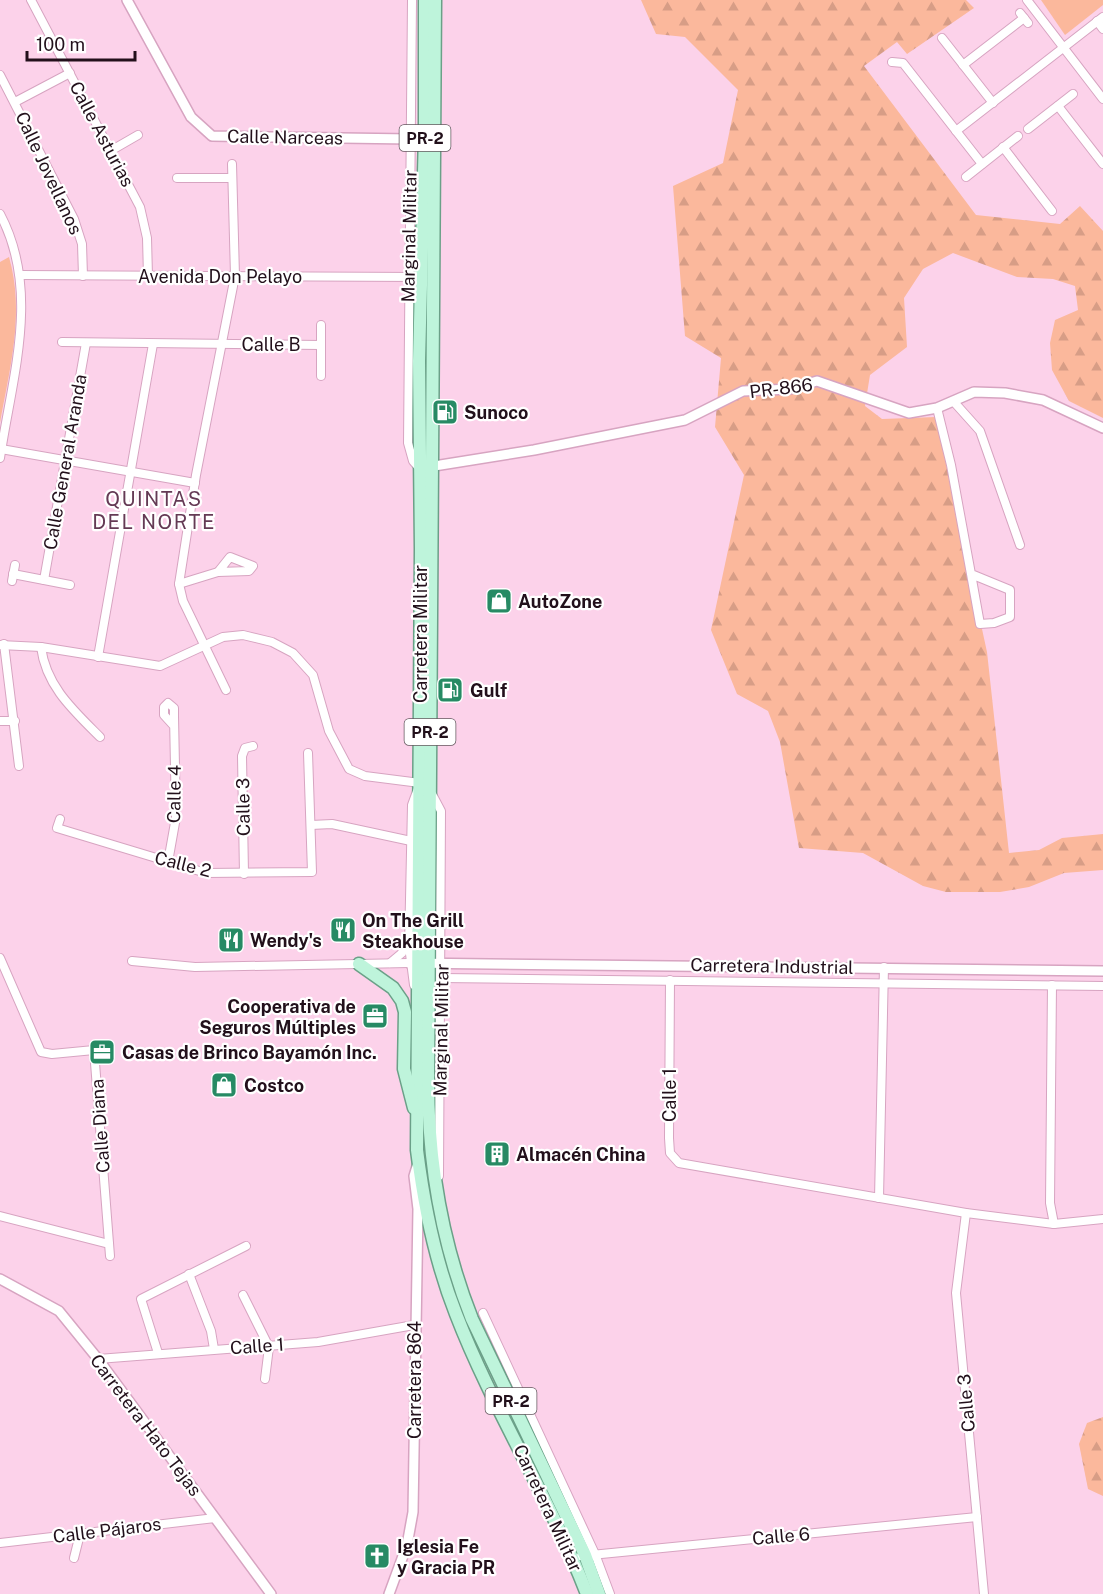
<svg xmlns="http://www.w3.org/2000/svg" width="1103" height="1594" viewBox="0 0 1103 1594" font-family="'Public Sans',sans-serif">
<defs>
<pattern id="forest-firs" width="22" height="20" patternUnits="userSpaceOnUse" patternTransform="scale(1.5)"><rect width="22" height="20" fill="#fbb89c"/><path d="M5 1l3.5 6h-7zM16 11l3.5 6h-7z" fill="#d79d86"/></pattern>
</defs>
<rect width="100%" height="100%" fill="#fcd2ea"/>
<g fill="#fbb89c">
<path d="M1041,0h62v5l-38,30z"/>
<path d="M9,257c16,56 1,110 -9,166v-161z"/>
</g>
<g fill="url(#forest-firs)">
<path d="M641,0h325l8,8 -67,46 -10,-12 -33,24 112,149 84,9 20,-18 23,25v187l-34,-17 -17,-31 -2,-27 5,-23 23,-10 -3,-24 -22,-7 -36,-2 -64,-24 -30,16 -19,29 3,49 -37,28 -5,31 17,13 54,-2 51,235 22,201 30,-3 23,-12 41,-4v36l-39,3 -35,14 -29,5h-54l-23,-6 -60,-33 -64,-5 -19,-106 -12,-31 -31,-17 -26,-64 33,-155 -29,-48 6,-69 -36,-22 -12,-150 50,-23 15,-73 -53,-53 -29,-3z"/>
<path d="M1103,1417v79l-15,-7 -9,-45 8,-21z"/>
</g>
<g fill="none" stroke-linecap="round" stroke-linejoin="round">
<defs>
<g id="minor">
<path d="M31,0l109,207 7,31 1,38"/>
<path d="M412,0l-4,443 5,18 6,7"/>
<path d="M1027,0l76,99"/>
<path d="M1020,13l8,10"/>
<path d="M1097,21l6,8"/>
<path d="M942,38l51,65"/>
<path d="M892,62l11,1 79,101"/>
<path d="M963,65l61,-47"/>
<path d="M0,75l74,144 8,25 1,32"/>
<path d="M15,102l55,-29"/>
<path d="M1058,106l45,58"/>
<path d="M1028,129l45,-35"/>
<path d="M956,131l147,-114"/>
<path d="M1003,147l49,64"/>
<path d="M112,150l26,-15"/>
<path d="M966,177l52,-41"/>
<path d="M177,178h55"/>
<path d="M0,214c41,77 12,163 0,244"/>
<path d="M20,275l403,2"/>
<path d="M62,342l259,3"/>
<path d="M321,376v-51"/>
<path d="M954,402l26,29 40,114"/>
<path d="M937,408l14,57 20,109 39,16v27l-16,6 -14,1 -9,-50"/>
<path d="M1,449l194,34"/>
<path d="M230,557l23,9 -4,5 -31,1z"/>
<path d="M13,574l57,11"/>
<path d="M44,580l42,-237"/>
<path d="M12,581l3,-16"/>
<path d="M179,584l39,-12"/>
<path d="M4,644l15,122"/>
<path d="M0,645l41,2 119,19 63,-29 20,-2 29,7 21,11 20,22 16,56 20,38 16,7 55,7 -8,22 -3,141 5,39"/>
<path d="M41,647c5,39 32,63 59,90"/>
<path d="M98,657l55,-313"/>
<path d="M226,690l-43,-89 -4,-17 17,-109 39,-199 -3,-112"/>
<path d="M0,721h15"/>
<path d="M432,794l9,17 -2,365"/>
<path d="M60,819l-3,9 149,45 106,-1 -4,-119"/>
<path d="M311,825l21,-1 79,17"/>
<path d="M168,862l8,-45 -2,-101v-8l-6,-5 -4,4v8l10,11"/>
<path d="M244,874l-2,-118 3,-8 8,-2"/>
<path d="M0,958l41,94 11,2 42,-4 16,206"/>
<path d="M132,961l63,6 214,-4"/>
<path d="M390,963l12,-10 5,-13"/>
<path d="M441,978l662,8"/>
<path d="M670,980l-1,158 1,15 9,10 287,50 88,11 49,-5"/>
<path d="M1052,985l-2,218 4,21"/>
<path d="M879,1198l5,-231"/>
<path d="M966,1213l-10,80 28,301"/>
<path d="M0,1216l109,28"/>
<path d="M189,1274l22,57 3,18"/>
<path d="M243,1295l26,52 -4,32"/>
<path d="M483,1313l112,241 15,40"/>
<path d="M158,1353l-17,-54 105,-53"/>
<path d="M98,1359l220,-17 96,-17"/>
<path d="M0,1543l215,-25"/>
<path d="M581,1556l396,-39"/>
<path d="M74,1558l6,-24"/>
</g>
<g id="tertiary">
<path d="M127,0l64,117 21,19 199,3"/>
<path d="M428,467l106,-17 151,-30 58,-29 47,-2 27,-8 92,32 28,-5 37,-16 31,1 38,7 60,28"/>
<path d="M409,963l694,8"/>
<path d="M0,1279l59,32 39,48 173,235"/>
<path d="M389,1594l18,-49 6,-33 5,-303 -4,-33 4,-13"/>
</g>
<g id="primary">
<path d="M425,0v134l-6,227 2,188 -4,601c7,56 18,111 39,164 37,96 94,184 131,280"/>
<path d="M435,0l-7,1079c0,83 13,162 44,240l113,236 14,39"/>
<path d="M359,964l34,24 9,13 3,11 -1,57 10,39"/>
</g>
</defs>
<use href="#minor" stroke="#d7a4c1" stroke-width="10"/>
<use href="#tertiary" stroke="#d7a4c1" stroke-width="12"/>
<use href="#primary" stroke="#6ba088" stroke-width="15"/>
<use href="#minor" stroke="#fff" stroke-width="8"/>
<use href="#tertiary" stroke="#fff" stroke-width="9"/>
<use href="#primary" stroke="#bef4db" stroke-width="12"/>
</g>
<defs>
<symbol id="fuel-square" viewBox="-11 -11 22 22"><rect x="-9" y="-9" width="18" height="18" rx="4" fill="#278a64" stroke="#fff"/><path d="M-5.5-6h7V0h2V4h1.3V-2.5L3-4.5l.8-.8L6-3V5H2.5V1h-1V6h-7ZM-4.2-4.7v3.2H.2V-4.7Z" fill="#fff"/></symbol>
<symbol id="shop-square" viewBox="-11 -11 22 22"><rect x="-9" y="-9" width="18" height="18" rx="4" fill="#278a64" stroke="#fff"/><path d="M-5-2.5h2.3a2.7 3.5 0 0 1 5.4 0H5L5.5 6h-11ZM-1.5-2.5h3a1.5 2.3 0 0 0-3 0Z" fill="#fff"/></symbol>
<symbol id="restaurant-square" viewBox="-11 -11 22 22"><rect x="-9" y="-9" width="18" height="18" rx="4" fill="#278a64" stroke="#fff"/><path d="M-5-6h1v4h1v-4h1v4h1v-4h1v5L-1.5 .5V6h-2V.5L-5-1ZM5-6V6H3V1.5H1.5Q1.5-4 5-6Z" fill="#fff"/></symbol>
<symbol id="office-square" viewBox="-11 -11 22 22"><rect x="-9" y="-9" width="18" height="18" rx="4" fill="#278a64" stroke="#fff"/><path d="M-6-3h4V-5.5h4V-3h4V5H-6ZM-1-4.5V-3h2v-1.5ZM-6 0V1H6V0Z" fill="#fff"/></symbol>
<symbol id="building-square" viewBox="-11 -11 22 22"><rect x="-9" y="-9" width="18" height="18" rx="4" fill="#278a64" stroke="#fff"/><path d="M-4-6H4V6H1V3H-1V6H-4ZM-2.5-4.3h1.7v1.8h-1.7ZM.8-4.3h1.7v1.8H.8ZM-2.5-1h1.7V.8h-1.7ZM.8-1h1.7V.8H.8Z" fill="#fff"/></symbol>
<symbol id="church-square" viewBox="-11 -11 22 22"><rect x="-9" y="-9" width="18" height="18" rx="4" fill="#278a64" stroke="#fff"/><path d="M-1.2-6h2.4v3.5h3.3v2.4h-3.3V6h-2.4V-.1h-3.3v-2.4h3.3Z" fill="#fff"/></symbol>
</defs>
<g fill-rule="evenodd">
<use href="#fuel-square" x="430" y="397" width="30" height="30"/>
<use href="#shop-square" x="484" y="586" width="30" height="30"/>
<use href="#fuel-square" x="435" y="675" width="30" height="30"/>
<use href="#restaurant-square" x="328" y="915" width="30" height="30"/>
<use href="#restaurant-square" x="216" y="925" width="30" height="30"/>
<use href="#office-square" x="360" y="1001" width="30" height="30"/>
<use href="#office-square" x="87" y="1037" width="30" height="30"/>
<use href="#shop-square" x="209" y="1070" width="30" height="30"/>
<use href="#building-square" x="482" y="1139" width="30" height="30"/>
<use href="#church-square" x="362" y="1541" width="30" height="30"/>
</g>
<g text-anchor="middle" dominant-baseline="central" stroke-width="4.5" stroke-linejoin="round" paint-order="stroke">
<g fill="#fff" stroke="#64585f" stroke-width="1.5">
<rect x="399.5" y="125" width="51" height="26" rx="4.5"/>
<rect x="404.5" y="719" width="51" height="26" rx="4.5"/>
<rect x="485.5" y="1388" width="51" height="26" rx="4.5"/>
</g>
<g font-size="16" font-weight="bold" fill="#22101b">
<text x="425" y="138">PR-2</text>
<text x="430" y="732">PR-2</text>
<text x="511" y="1401">PR-2</text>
</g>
<g font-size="18" fill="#22101b" stroke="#fff">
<text transform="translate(102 134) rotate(62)">Calle Asturias</text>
<text transform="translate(285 137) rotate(1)">Calle Narceas</text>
<text transform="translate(49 173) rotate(65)">Calle Jovellanos</text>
<text transform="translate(409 236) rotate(-89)">Marginal Militar</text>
<text x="220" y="276">Avenida Don Pelayo</text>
<text x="271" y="344">Calle B</text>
<text transform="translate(781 388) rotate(-7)">PR-866</text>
<text transform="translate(65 462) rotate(-80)">Calle General Aranda</text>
<text transform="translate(420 634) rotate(-90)">Carretera Militar</text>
<text transform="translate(174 794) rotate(-89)">Calle 4</text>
<text transform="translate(243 807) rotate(-91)">Calle 3</text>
<text transform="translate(183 864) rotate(14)">Calle 2</text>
<text transform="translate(772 966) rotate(1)">Carretera Industrial</text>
<text transform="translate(441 1030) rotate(-89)">Marginal Militar</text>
<text transform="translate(669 1095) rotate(-90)">Calle 1</text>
<text transform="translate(100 1126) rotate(-94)">Calle Diana</text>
<text transform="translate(257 1346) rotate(-4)">Calle 1</text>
<text transform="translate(414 1380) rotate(-90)">Carretera 864</text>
<text transform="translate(966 1403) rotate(-95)">Calle 3</text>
<text transform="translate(146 1425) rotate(53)">Carretera Hato Tejas</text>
<text transform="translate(548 1508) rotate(65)">Carretera Militar</text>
<text transform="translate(107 1530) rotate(-7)">Calle Pájaros</text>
<text transform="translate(781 1536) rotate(-5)">Calle 6</text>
</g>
<g font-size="18" font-weight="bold" fill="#22101b" stroke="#fff" text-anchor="start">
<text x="464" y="412">Sunoco</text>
<text x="518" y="601">AutoZone</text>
<text x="470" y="690">Gulf</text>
<text x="362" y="920">On The Grill<tspan x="362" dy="21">Steakhouse</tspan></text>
<text x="250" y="940">Wendy's</text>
<text x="356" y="1006" text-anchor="end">Cooperativa de<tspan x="356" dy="21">Seguros Múltiples</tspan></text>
<text x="122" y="1052">Casas de Brinco Bayamón Inc.</text>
<text x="244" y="1085">Costco</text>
<text x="516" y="1154">Almacén China</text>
<text x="397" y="1546">Iglesia Fe<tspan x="397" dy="21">y Gracia PR</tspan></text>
</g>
<g font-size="20" letter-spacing="1.5" fill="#653a55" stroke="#fff">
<text x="154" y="499">QUINTAS<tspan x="154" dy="23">DEL NORTE</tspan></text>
</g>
</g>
<path d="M27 51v9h108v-9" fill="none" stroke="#22101b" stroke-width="3"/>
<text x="36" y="51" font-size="18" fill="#22101b" stroke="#ffffff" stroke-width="4.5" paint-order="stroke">100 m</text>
</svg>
